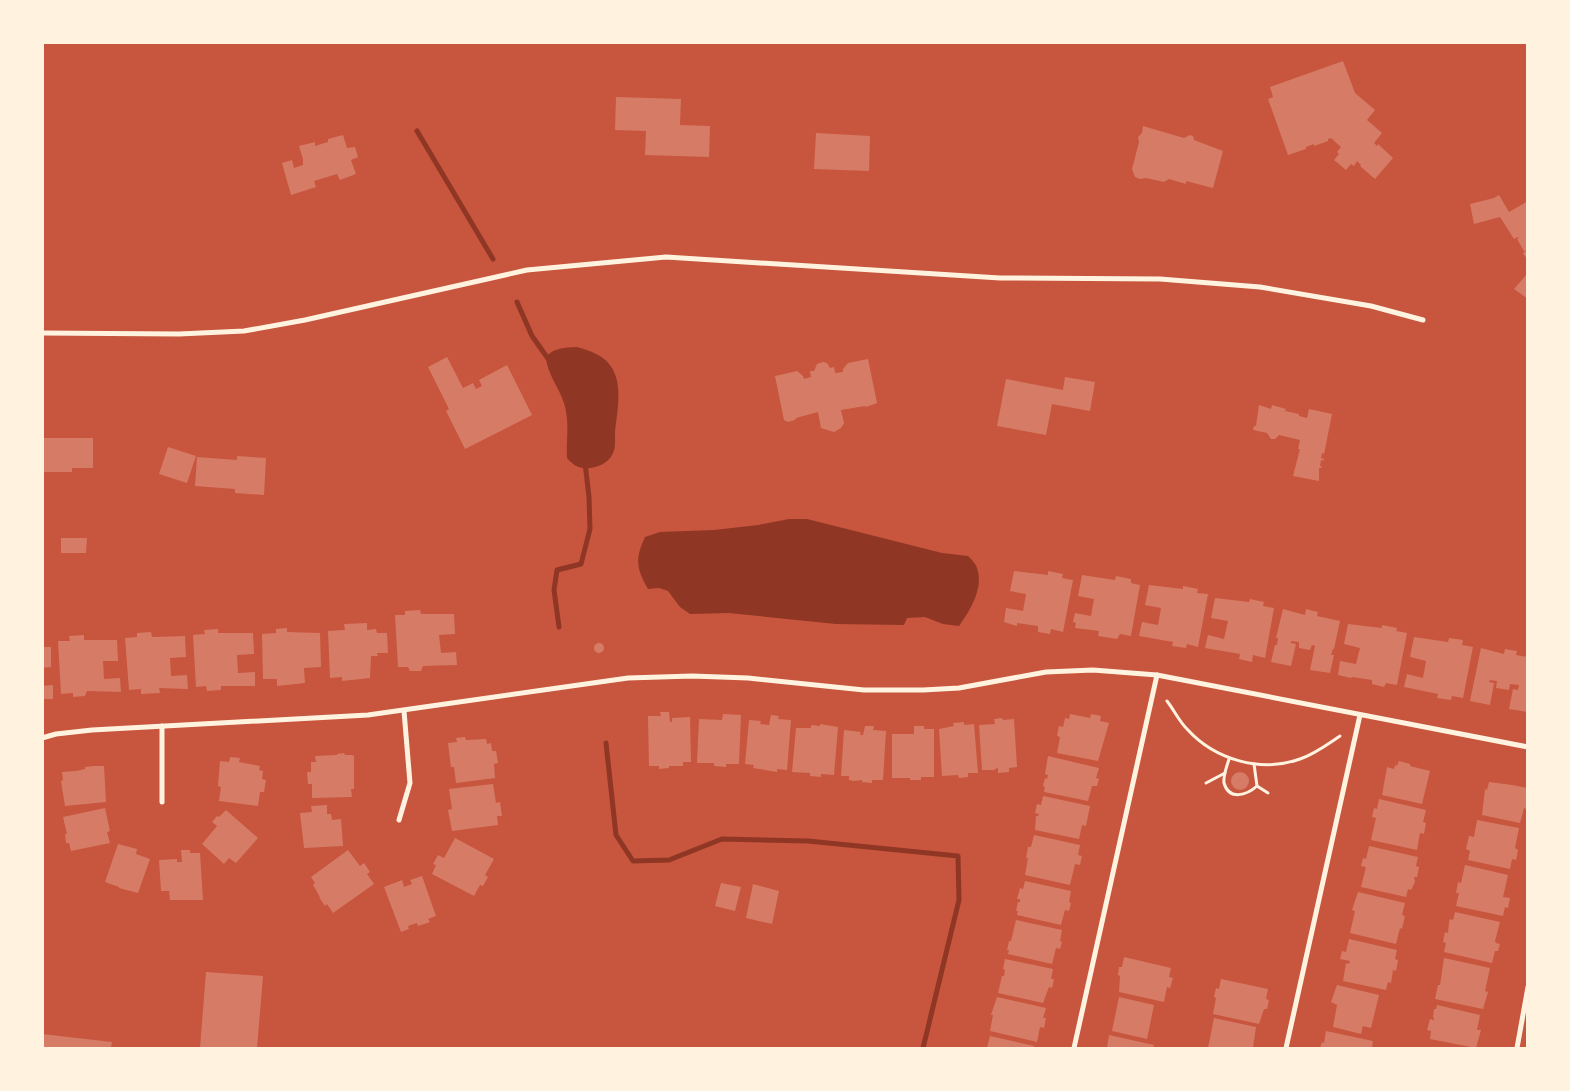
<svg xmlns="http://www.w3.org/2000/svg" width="1570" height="1091" viewBox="0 0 1570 1091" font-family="Signika,sans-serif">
<rect width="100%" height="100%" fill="#c8553d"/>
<g fill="#8f3625">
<path d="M577,347c14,4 27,8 35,21 11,18 5,45 3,64 0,8 1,17 -3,23 -4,8 -14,12 -22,13 -11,1 -16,-2 -23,-10 -1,-19 3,-36 -3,-55 -5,-16 -17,-29 -18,-46 9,-10 18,-9 31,-10z"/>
<path d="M789,519h18l135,34 26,3c3,3 8,8 9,12 7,21 -7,42 -18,58l-16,-2 -18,-7 -18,1 -3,7 -68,-1 -107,-11 -39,1 -10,-7 -12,-16 -9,-3 -11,1c-12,-21 -13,-30 -3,-52l15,-5 54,-2 44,-5z"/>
</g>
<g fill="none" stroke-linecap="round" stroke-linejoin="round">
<g stroke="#8f3625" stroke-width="5">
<path d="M417,131l76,128"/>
<path d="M517,302l15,34 17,24"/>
<path d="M559,627l-5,-37 3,-20 24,-6 9,-35 -1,-32 -4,-34"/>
<path d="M606,743l10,92 17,26 36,-1 53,-21 86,2 150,15 1,44 -36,148"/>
</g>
</g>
<g fill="#d67c66">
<path d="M1343,61l12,32 20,17 -8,10 15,13 -8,10 3,3 1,-2 15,14 -18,21 -15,-13 1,-1 -4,-4 -3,5 -3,-2 -5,6 -12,-10 5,-6 -2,-2 4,-5 -10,-9 -3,1v2l-14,5v-2l-8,3v2l-18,6 -20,-56 5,-2 -3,-10z"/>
<path d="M616,97l65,2 -1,26 30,1 -1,31 -64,-2 1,-24 -31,-1z"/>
<path d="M1143,126l41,12 6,-3 3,1 1,4 29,11 -10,37 -27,-7v3l-17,-5 -5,3 -18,-4 -6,1 -5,-2 -3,-8 7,-27 -1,-5 4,-4z"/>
<path d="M816,133l54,3 -1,35 -55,-2z"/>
<path d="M343,135l4,13 8,-1 3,10 -7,3 5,14 -16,6 -3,-6 -23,7 2,6 -25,8 -9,-32 10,-3 2,8 9,-3v-6l-4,-13 16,-4v4l13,-4v-3z"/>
<path d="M1499,195l10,17 19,-11v60l-5,-8 3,-2h-2l-7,-12 2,-1 -1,-1 -4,2 -14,-22 -26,7 -4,-20 24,-6z"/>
<path d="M1528,273v26l-14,-10z"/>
<path d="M447,357l16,31 10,-5 3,6 6,-3 -3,-6 28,-15 25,50 -67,34 -19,-38 3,-2 -21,-42z"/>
<path d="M868,359l9,44 -11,4 -1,-1 -24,4 3,13 -3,5 -7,4 -13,-4 -3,-16 -22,6 -1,2 -7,2 -4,-2 -9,-44 22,-5 6,5 1,3 7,-2 -1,-6h4l3,-7 6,-2 4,1 3,5 4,-1 1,6 8,-1v-3l5,-6z"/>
<path d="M1065,377l30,5 -5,29 -38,-7 -6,31 -49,-9 9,-47 57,11z"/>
<path d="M1259,405l12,4 1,-4 14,4 -1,2 14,3v2l8,2 2,-9 23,5 -8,40 -2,-1 -1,5 3,1 -1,2 -2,-1 -1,6h2l-1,2h-2v13l-26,-5 7,-27h-2l2,-9 -21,-5 -4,4h-4l-4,-6 -14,-3 1,-4h2z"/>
<path d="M42,438h51v30h-21v4h-30z"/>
<path d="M168,447l28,9 -9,27 -28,-9z"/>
<path d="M237,456l29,2 -2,37 -29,-2v-4l-40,-3 2,-29 40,3z"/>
<path d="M61,538h26l-1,15h-25z"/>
<path d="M1014,571l34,4v-4l15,3 -1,4 11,2 -10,52 -12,-3 -1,5 -12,-2v-6l-21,-3v3l-13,-4 2,-14 17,3 3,-17 -16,-3z"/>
<path d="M1082,575l33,5 1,-4 15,3v4l9,2 -9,51 -11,-2 -3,5 -19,-3 1,-5 -24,-3 1,-5 -3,-1 2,-9 16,3 3,-17 -16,-3z"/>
<path d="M1149,585l34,4v-3l15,3 -1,4 11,1 -10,53 -11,-3 -1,4 -14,-2 1,-4 -34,-6 3,-14 16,3 3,-17 -16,-3z"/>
<path d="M1215,598l34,4 1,-3 14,3 -1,4 11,2 -9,50 -12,-3 -1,7 -13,-3 1,-5 -35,-6 3,-13 16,4 4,-18 -17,-3z"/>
<path d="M1283,609l22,6 1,-6 12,3 -1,4 23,5 -6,28h-1l-2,6h3l-4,18 -20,-3 5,-24 -3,-1 -2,5 -11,-2v-6l-8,-1v2l5,1 -5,22 -20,-4 4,-17h2l1,-7h-2z"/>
<path d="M420,610l1,4h33l1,20 -16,1 2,18 15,-1 1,13 -34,1 -2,5h-11l-2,-4h-10l-3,-52h10v-4z"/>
<path d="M367,623v7l9,-1 1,4h10l1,20h-11l1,3h-7l-1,22 -28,3v-4l-12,1 -2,-47 17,-1 -1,-6z"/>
<path d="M1348,624l34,4v-3l15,3 -1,3 11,2 -10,52 -11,-2 -2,4 -12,-3v-4l-20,-3 -1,1 -13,-3 2,-14 16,3 4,-16 -16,-4z"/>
<path d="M287,628v4l33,1 1,34 -17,1 1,15 -28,3v-7h-14l-1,-45 14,-1v-4z"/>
<path d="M218,629v4h35l1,21 -17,1 1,18 17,-1v14h-34v4l-14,1 -1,-5 -10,1 -3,-52 12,-1 -1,-4z"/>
<path d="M151,632l1,5 33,-1 1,21 -16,1 1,18 16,-1 1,14 -29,-1 1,5 -19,1v-5l-12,1 -4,-52 12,-1v-4z"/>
<path d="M84,635v5h33l1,21h-15l1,18 16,-1 1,14 -34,-1 -2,5 -12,1v-4l-12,1 -3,-53h12l-1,-5z"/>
<path d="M1414,637l34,5 1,-4 14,2 -1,5 11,2 -10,51 -11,-2 -1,4 -14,-2 1,-4 -34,-7 3,-13 16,4 3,-17 -16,-4z"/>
<circle cx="599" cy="648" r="5"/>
<path d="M42,647h9v20l-9,1z"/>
<path d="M1481,648l23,6 1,-5 12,2 -1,4 12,2v55l-19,-3 4,-20 5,1 1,-5 -9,-1 -1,6 -13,-2 1,-7 -7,-1 -1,2 5,1 -4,22 -20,-4z"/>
<path d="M53,685v14h-11v-13z"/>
<path d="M660,712h9l1,10h2v-4l18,-1 1,45h-8v4h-14v2l-10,1v-3h-10l-1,-50h13z"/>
<path d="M723,714l18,1 -2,49h-13v3l-12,-1v-3h-17l2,-44 23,1z"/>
<path d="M1070,714l20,4 1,-4 10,2 -1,5 9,2 -11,38 -41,-8 3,-16 -3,-1 2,-10 4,1 2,-9 4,1z"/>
<path d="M771,715l8,1 -1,3 13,1 -4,50 -10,-1v3l-24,-4 1,-3 -9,-1 4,-44 12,1 -1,3 9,1z"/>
<path d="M1002,718l1,2 11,-1 3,48 -8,1v4l-11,1v-5l-3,1v1h-13l-3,-45 16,-1 -1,-5z"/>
<path d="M964,722v3l10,-1 4,49h-10v4l-9,1 -1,-3 -16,1 -3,-47 15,-3 -1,-3z"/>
<path d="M820,724l18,3 -4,48 -13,-1v3l-11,-1v-3l-18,-1 4,-44h15v-3l9,1z"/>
<path d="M865,726h9l-1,4 13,1 -3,49h-11v3l-10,-1v-2l-8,1 -5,-1v-4h-8l3,-46 17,2 -1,3h3z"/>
<path d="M914,726h10v3h10v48h-13v3h-11v-2h-18v-44h22z"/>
<path d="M465,737l1,3 20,-1 1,5 4,-1 1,8h4l2,12 -4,1 1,14 -39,5 -2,-16h-3l-3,-24 9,-1 -1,-4z"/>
<path d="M344,753l1,2h7l2,1v33h-3l1,8 -40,1v-14h-4l-1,-12h4v-10h5l-1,-6 22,-1v-1z"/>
<path d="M1048,756l51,12 -3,10 3,1 -2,7h-5l-4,15 -44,-9 1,-5 -2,-1 2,-8 2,1 1,-4 -3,-1z"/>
<path d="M230,757l10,1 -1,4 21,4 -1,4 4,1 -1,8 4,1 -2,12h-4l-2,14 -39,-5 2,-14 -3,-1 2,-25 9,1z"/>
<path d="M1399,761l11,3v2l20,5 -8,33 -40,-9 5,-28 7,2 1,-4 2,1z"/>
<path d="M94,766h10l2,36 -41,4 -4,-25 2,-1 -1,-8 14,-1 9,-2v-2z"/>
<circle cx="1240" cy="781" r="9"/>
<path d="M1489,782l23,3 16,3v15l-2,6 -2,-1 -4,15 -38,-8 3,-26 2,1z"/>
<path d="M493,784l3,19 4,-1 2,14h-5l1,9 -46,6 -4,-21 4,-1 -3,-20z"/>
<path d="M1043,796l47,10 -4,20 -4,-1 -3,14 -44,-9 1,-14h2l1,-2 -4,-1 2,-9 4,1z"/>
<path d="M1379,799l47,11 -3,12 3,1 -2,11 -4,-1 -3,17 -46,-10 5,-22 -4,-1 2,-9 3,1z"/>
<path d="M327,805v9h4l1,6 9,-1 2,27 -39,2 -4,-35 12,-1 -1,-6z"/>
<path d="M105,808l5,23 -3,1 3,11 -39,8 -2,-8h-3l-1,-9h2l-4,-17z"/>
<path d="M226,810l32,28 -22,25 -7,-5 -5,6 -22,-20 15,-18 -5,-4 5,-6 2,1z"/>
<path d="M1477,820l42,8 -4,20 3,2 -2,10 -4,-1 -2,10 -42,-9 2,-9 -4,-2 3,-13 5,1z"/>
<path d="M1034,835l46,10 -2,10 4,1 -2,9 -5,-1 -5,21 -45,-10 3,-17h-2l2,-11h3z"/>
<path d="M455,838l39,21 -9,16 3,2 -5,9 -3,-1 -6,11 -42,-22 4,-9 -3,-1 5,-9 6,3z"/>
<path d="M118,844l19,5 -1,5 14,5 -12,34 -19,-5v-1l-14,-5z"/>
<path d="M1369,846l49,11 -2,9 3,1 -2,10h-3l1,5 -4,8 -3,-1 -2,8 -45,-10 5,-20 -5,-1 2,-8 3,1z"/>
<path d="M181,850h9v3h10l3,47h-33l-1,-9h-8l-2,-31 18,-1v3h5z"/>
<path d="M348,850l12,16 4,-3 6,9 -3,2 7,10 -41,29 -6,-9 -2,2 -6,-9h1l-7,-12 2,-2 -4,-6z"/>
<path d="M1465,865l43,10 -5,22 7,1 -2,10 -3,-1 -2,9 -47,-10 3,-13h-3l2,-11 3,1z"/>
<path d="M422,876l14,40 -8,3 2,3 -12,4 -1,-3 -9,3 1,3 -8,3 -17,-45 18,-7 2,7 8,-3 -2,-4z"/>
<path d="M1025,881l46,10 -2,11 2,1 -2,8 -4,-1 -4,15 -44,-10 1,-4h-2l2,-9h2v-3h-3l3,-11 3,1z"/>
<path d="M721,883l20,4 -6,24 -20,-5z"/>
<path d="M753,884l26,7 -7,33 -26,-6z"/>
<path d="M1358,892l47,11 -3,12 3,1 -3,13 -2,-1 -4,16 -46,-11 5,-22 -3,-1z"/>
<path d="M1455,912l45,10 -5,19 1,2 4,1 -2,7h-3l-3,12 -48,-11 2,-9 -3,-1 2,-10 3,1 1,-11 1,-3 3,1z"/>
<path d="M1016,920l46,10 -2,11 2,1 -2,7 -4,-1 -4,16 -44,-10 1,-4h-2l2,-9h2z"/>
<path d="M1349,939l48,11 -2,9 3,1 -2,11 -3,-1 -2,13 -3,-1 -2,8 -43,-9 3,-18 3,1 1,-3 -10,-2 2,-8 4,1z"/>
<path d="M1124,957l47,11 -2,9 4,1 -3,10 -3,-1 -3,15 -45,-10 1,-16 -2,-1 1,-8h3z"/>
<path d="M1444,958l46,10 -5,23 3,1 -5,17 -48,-10 3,-14h2z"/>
<path d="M1005,959l48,10 -2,10h3l-2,9 -3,-1 -6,16 -45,-10 4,-17h2l1,-6 -2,-1z"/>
<path d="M206,972l57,4 -6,72h-57z"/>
<path d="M1221,979l47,10 -2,10 3,1 -2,9h-3l-5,15 -46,-10 3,-16 -2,-1 2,-9 3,1z"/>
<path d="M1337,985l42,10 -8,33 -8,-2 -2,8 -28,-7 4,-22 -6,-3z"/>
<path d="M997,997l49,11 -3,10h3l-2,10 -4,-1 -3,15 -47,-11 3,-16h-2z"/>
<path d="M1119,997l35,8 -7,34 -35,-8z"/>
<path d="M1437,1005l43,10 -3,15h4l-5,18 -46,-9 1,-8 -4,-1 3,-11 4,1v-2l-1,-1 1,-8h2z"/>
<path d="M1214,1018l42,9 -3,21h-45z"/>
<path d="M1326,1031l47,10 -1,7h-52l2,-6 2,1z"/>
<path d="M42,1034l70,8 -1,6h-69z"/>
<path d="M1109,1035l45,10 -1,3h-46z"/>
<path d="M990,1036l44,10 -1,2h-46z"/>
</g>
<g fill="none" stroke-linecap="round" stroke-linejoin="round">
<g stroke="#fff3e0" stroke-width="3">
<path d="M1167,701c7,9 12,20 20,28 28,31 74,44 113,30 15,-5 28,-15 40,-23"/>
<path d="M1229,759c-2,7 -6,16 -5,24 5,18 23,12 33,3l-3,-22"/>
<path d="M1206,783l19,-10"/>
<path d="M1257,786l11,7"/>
</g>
<g stroke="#fff3e0" stroke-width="5">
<path d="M42,333l137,1 65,-3 61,-11 222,-50 139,-13 334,21 160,1 100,8 111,19 52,14"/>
<path d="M162,726v76"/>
<path d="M42,738l14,-4 36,-4 276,-15 260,-37 64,-2 56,2 116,12h59l36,-2 87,-16 47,-2 64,5 371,72"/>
<path d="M399,820l11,-37 -6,-72"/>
<path d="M1074,1048l83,-373"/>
<path d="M1286,1048l74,-333"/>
<path d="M1517,1048l11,-61"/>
</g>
</g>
<rect width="1570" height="1091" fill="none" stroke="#fff3e0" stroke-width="88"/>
</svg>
